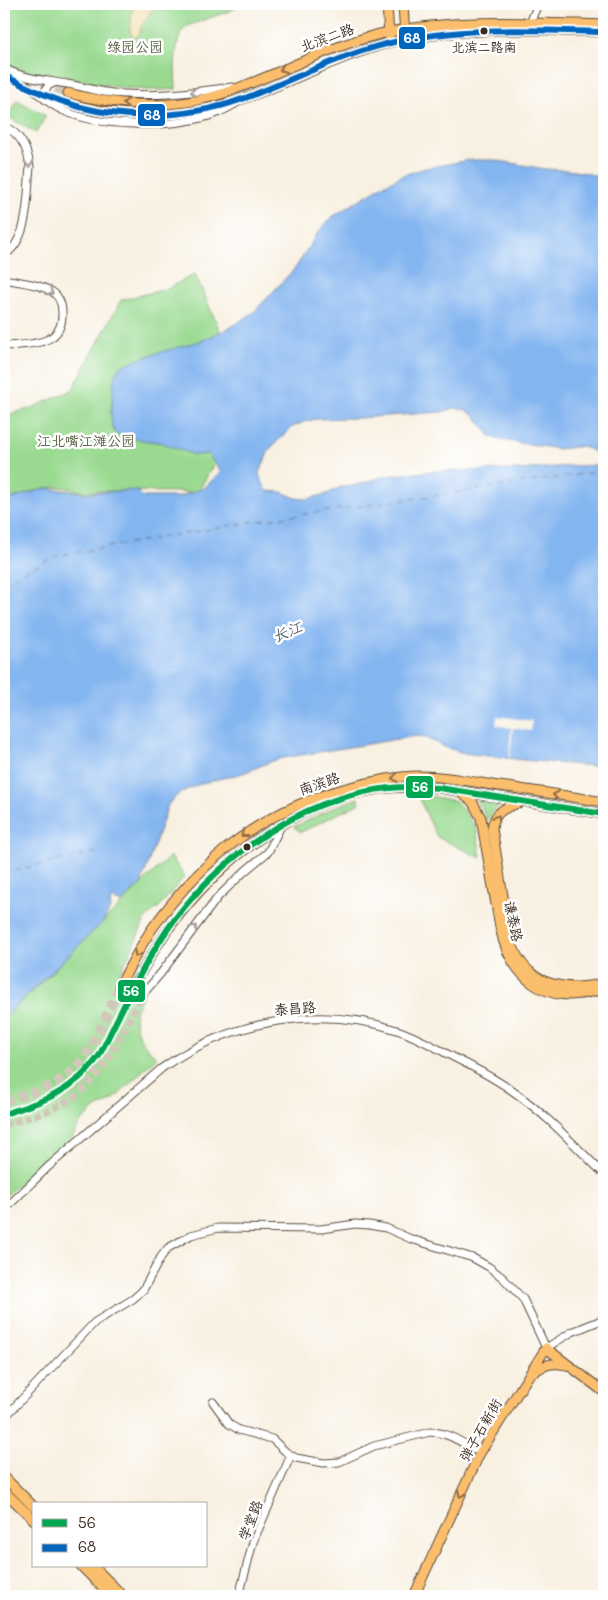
<svg xmlns="http://www.w3.org/2000/svg" width="608" height="1600" viewBox="0 0 608 1600" font-family="Mali,'LXGW WenKai TC',sans-serif">
<rect width="100%" height="100%" fill="#fff"/>
<filter id="ink" filterUnits="userSpaceOnUse"><feTurbulence type="fractalNoise" baseFrequency=".02" numOctaves="2"/><feDisplacementMap in="SourceGraphic" scale="10" xChannelSelector="R" yChannelSelector="G"/><feConvolveMatrix kernelMatrix="1 2 1 2 8 2 1 2 1" color-interpolation-filters="sRGB"/></filter>
<filter id="wash" filterUnits="userSpaceOnUse"><feTurbulence type="fractalNoise" baseFrequency=".0096" numOctaves="4" result="noise"/><feDisplacementMap in="SourceGraphic" scale="20" xChannelSelector="R" yChannelSelector="G"/><feGaussianBlur stdDeviation="1.12" result="paint"/><feColorMatrix in="noise" values="0 0 0 0 0 0 0 0 0 0 0 0 0 0 0 0 0 1.4 0 .05"/><feComposite in="paint" operator="in"/></filter>
<g filter="url(#wash)">
<rect width="100%" height="100%" fill="#f8f0e0"/>
<g fill="#99da90" stroke="#6a8257">
<path d="M4,4h238l-10,6 -45,16c-14,10 -12,47 -11,63 -37,4 -72,-4 -108,-11 -25,-5 -41,-3 -64,-16z"/>
<path d="M17,100l29,16 -10,17 -28,-16z"/>
<path d="M195,274l29,66 -4,113 -22,39 -105,-1c-12,3 -23,-4 -36,-4 -17,0 -36,9 -53,14v-85l28,-8 40,-18 49,-90 46,-11z"/>
<path d="M417,794l39,7 20,26 5,31 -44,-21z"/>
<path d="M358,798l2,5 -59,29 -7,-5 41,-20z"/>
<path d="M476,800l26,4 -8,6 -8,11 -3,-11z"/>
<path d="M170,856l15,20 -26,31 -13,11 -31,66 28,11c-2,5 -7,13 -8,18 -1,20 8,33 22,44l-44,43 -17,8 -16,15 -8,15 -68,59v-178z"/>
</g>
<path fill="#eeda9e" stroke="#94825e" d="M139,4h15l2,1 -16,23 1,4 -7,7 -4,-7 2,-22 1,-3z"/>
<path fill="#83b5f0" stroke="#5f7087" d="M469,160h25l51,9 22,1 20,3 17,6v278l-21,-11 -24,3 -58,-9 -11,-4 -15,-20 -9,-6 -11,-2 -13,4 -83,6 -43,1 -12,3 -12,5 -23,23 -10,25 8,16 15,1 14,6 11,1 20,-5 14,-7 12,-1 32,-10 49,-5 86,-1 48,-4 31,-1 5,-5v307l-81,-7 -60,-7 -18,-6 -19,-9 -10,-2 -133,22c-13,3 -24,9 -37,14 -24,8 -62,10 -78,33l-27,79 -20,19 -10,-5 -1,11 -7,13 -99,95v-516l41,-13 42,5 49,-3 7,7h35l26,-9 17,-16 -13,-18 -14,1 -31,-12 -40,-6 -8,-4 -3,-7 -1,-13 3,-36 4,-8 7,-5 32,-11 44,-12 30,-14 23,-15 42,-45 23,-36 13,-14 48,-30 23,-12 23,-7z"/>
<path fill="#f8f0e0" d="M497,716l35,5 -1,10 -18,-3 -3,30h-1l2,-30 -15,-3z"/>
<g fill="none" stroke-linecap="round" stroke-linejoin="round">
<g stroke="#545b68" stroke-width="1" stroke-dasharray="6 5" stroke-linecap="butt">
<path d="M4,582l52,-26 201,-35 347,-50"/>
<path d="M4,873l93,-21"/>
</g>
</g>
</g>
<g filter="url(#ink)">
<g fill="none" stroke-linecap="round" stroke-linejoin="round">
<path stroke="#d2c8b9" stroke-width="7" stroke-dasharray="7 3.5" stroke-linecap="butt" d="M4,1125c26,-8 56,-15 77,-34 29,-25 44,-64 62,-97"/>
<g stroke="#d2c8b9" stroke-width="9" stroke-dasharray="9 4.5" stroke-linecap="butt">
<path d="M43,83l25,10"/>
<path d="M38,91l27,11"/>
<path d="M4,1101c22,-6 45,-12 64,-27 25,-19 38,-61 52,-89"/>
<path d="M4,1114c30,-9 63,-19 85,-43 17,-20 31,-57 43,-82"/>
</g>
<defs>
<g id="minor">
<path d="M530,23l8,-19"/>
<path d="M4,68c20,11 40,12 63,16 13,2 25,6 38,8 42,6 85,1 127,-5"/>
<path d="M4,74c9,5 18,9 27,14 10,8 19,17 31,22 36,17 105,18 144,7 11,-3 21,-8 31,-14"/>
<path d="M48,101c-6,-7 -3,-15 6,-18"/>
<path d="M4,126c17,8 24,23 26,41 -3,27 0,73 -26,88"/>
<path d="M4,279c14,3 32,4 45,11 9,4 13,13 13,22 2,35 -34,32 -58,34"/>
<path d="M143,994l18,-21 57,-76 27,-26 23,-19 13,-26"/>
<path d="M4,1210l44,-43 114,-99c67,-47 156,-64 235,-38 21,7 39,18 58,28 20,10 41,21 59,34 33,23 61,54 90,82"/>
<path d="M213,1402l16,22 10,6 33,9 14,13 10,6 28,5 15,-1 35,-16 56,-14c19,0 34,12 50,21"/>
<path d="M4,1418l91,-96 38,-23 10,-9 18,-33 7,-9 23,-13 27,-7 103,1 34,-5 14,1 17,3 25,11 62,19 16,9 14,11 20,21 23,49 26,-16 32,-13"/>
<path d="M239,1596l14,-54 38,-87"/>
</g>
<g id="major">
<path d="M387,4l2,32"/>
<path d="M403,4l2,31"/>
<path d="M68,93c46,12 100,17 147,3 60,-18 111,-51 174,-64 70,-14 144,-9 215,-7"/>
<path d="M65,102c58,18 125,17 183,-5 47,-17 92,-41 141,-54 71,-17 143,-13 215,-11"/>
<path d="M461,793l11,8 9,17 19,109c7,36 29,67 69,68 12,0 24,-3 35,-6"/>
<path d="M521,802c-14,5 -28,9 -29,27 4,22 7,45 11,67 2,18 4,36 11,53 16,38 54,43 90,34"/>
<path d="M120,985c11,-20 21,-41 34,-59 49,-67 108,-115 189,-137 26,-7 51,-13 78,-13 24,0 48,5 71,9 38,5 75,11 112,17"/>
<path d="M132,989c12,-21 23,-42 37,-61 50,-67 125,-127 210,-139 20,-3 40,-2 60,-1l165,26"/>
<path d="M534,1372c11,-8 19,-10 32,-7"/>
<path d="M4,1477l30,30"/>
<path d="M4,1491l30,29"/>
<path d="M81,1566l30,30"/>
<path d="M93,1566l30,30"/>
<path d="M414,1596l66,-143 66,-105 58,44"/>
</g>
</defs>
<use href="#minor" stroke="#57483b" stroke-width="9"/>
<use href="#major" stroke="#57483b" stroke-width="11"/>
<use href="#minor" stroke="#fff" stroke-width="7"/>
<use href="#major" stroke="#fabe6d" stroke-width="9"/>
<defs>
<path id="bus-1" d="M4,1114c39,-12 70,-23 95,-58 21,-42 41,-86 68,-126 44,-64 120,-122 197,-138 25,-6 50,-6 75,-4l165,26"/>
<path id="bus-2" d="M4,75c23,13 51,25 76,32 53,14 117,10 168,-10 47,-18 92,-42 142,-54 70,-17 143,-13 214,-11"/>
</defs>
<use href="#bus-1" stroke="#fff" stroke-width="10"/>
<use href="#bus-2" stroke="#fff" stroke-width="10"/>
<use href="#bus-1" stroke="#00a651" stroke-width="6"/>
<use href="#bus-2" stroke="#0065bd" stroke-width="6"/>
</g>
<defs><path id="oneway-chevron" d="M-2-3.5L2.5 0L-2 3.5" fill="none" stroke-width="1.6" stroke-linecap="round" stroke-linejoin="round" transform="scale(1.25)"/></defs>
<g stroke="#916d42">
<use href="#oneway-chevron" transform="translate(283 69) rotate(157)"/>
<use href="#oneway-chevron" transform="translate(126 103) rotate(-176)"/>
<use href="#oneway-chevron" transform="translate(395 778) rotate(174)"/>
<use href="#oneway-chevron" transform="translate(556 795) rotate(-171)"/>
<use href="#oneway-chevron" transform="translate(497 818) rotate(-58)"/>
<use href="#oneway-chevron" transform="translate(244 834) rotate(143)"/>
<use href="#oneway-chevron" transform="translate(137 954) rotate(119)"/>
<use href="#oneway-chevron" transform="translate(461 1494) rotate(115)"/>
</g>
<g stroke="#a79f9a">
<use href="#oneway-chevron" transform="translate(194 92) rotate(175)"/>
<use href="#oneway-chevron" transform="translate(29 164) rotate(87)"/>
<use href="#oneway-chevron" transform="translate(50 292) rotate(33)"/>
<use href="#oneway-chevron" transform="translate(194 928) rotate(-53)"/>
</g>
</g>
<g fill="#3b2a1e" stroke="#fff" stroke-width="2">
<circle cx="484" cy="31" r="4.5"/>
<circle cx="247" cy="847" r="4.5"/>
</g>
<g text-anchor="middle" dominant-baseline="central" stroke-width="5" stroke-linejoin="round" paint-order="stroke">
<g font-size="13" fill="#3b2a1e" stroke="#fff">
<text x="484" y="46">北滨二路南</text>
</g>
<g font-size="14" fill="#3b2a1e" stroke="#fff">
<text transform="translate(327 37) rotate(-20)">北滨二路</text>
<text transform="translate(319 783) rotate(-19)">南滨路</text>
<text transform="translate(514 921) rotate(78)">谦泰路</text>
<text transform="translate(295 1008) rotate(-4)">泰昌路</text>
<text transform="translate(480 1430) rotate(-60)">弹子石新街</text>
<text transform="translate(250 1520) rotate(-69)">学堂路</text>
</g>
<g font-size="14" fill="#575f40" stroke="#fff">
<text x="135" y="46">绿园公园</text>
<text x="86" y="440">江北嘴江滩公园</text>
</g>
<g font-size="15" font-style="italic" fill="#545b68" stroke="#fff">
<text transform="translate(287 631) rotate(-22)">长江</text>
</g>
</g>
<g stroke="#fff" stroke-width="2">
<rect x="398" y="26" width="28" height="24" rx="5" fill="#0065bd"/>
<rect x="137" y="103" width="29" height="24" rx="5" fill="#0065bd"/>
<rect x="405" y="775" width="29" height="24" rx="5" fill="#00a651"/>
<rect x="117" y="979" width="29" height="24" rx="5" fill="#00a651"/>
</g>
<g font-size="14" text-anchor="middle" font-weight="bold" fill="#fff">
<text x="412" y="43">68</text>
<text x="152" y="120">68</text>
<text x="420" y="792">56</text>
<text x="131" y="996">56</text>
</g>
<rect width="608" height="1600" fill="none" stroke="#fff" stroke-width="20"/>
<rect x="32" y="1502" width="175" height="65" fill="#ffffff" stroke="#b1aaa5"/>
<rect x="42" y="1519" width="25" height="8" fill="#00a651" stroke="#b1aaa5"/>
<text x="78" y="1528" font-size="15" fill="#3b2a1e">56</text>
<rect x="42" y="1544" width="25" height="8" fill="#0065bd" stroke="#b1aaa5"/>
<text x="78" y="1552" font-size="15" fill="#3b2a1e">68</text>
</svg>
